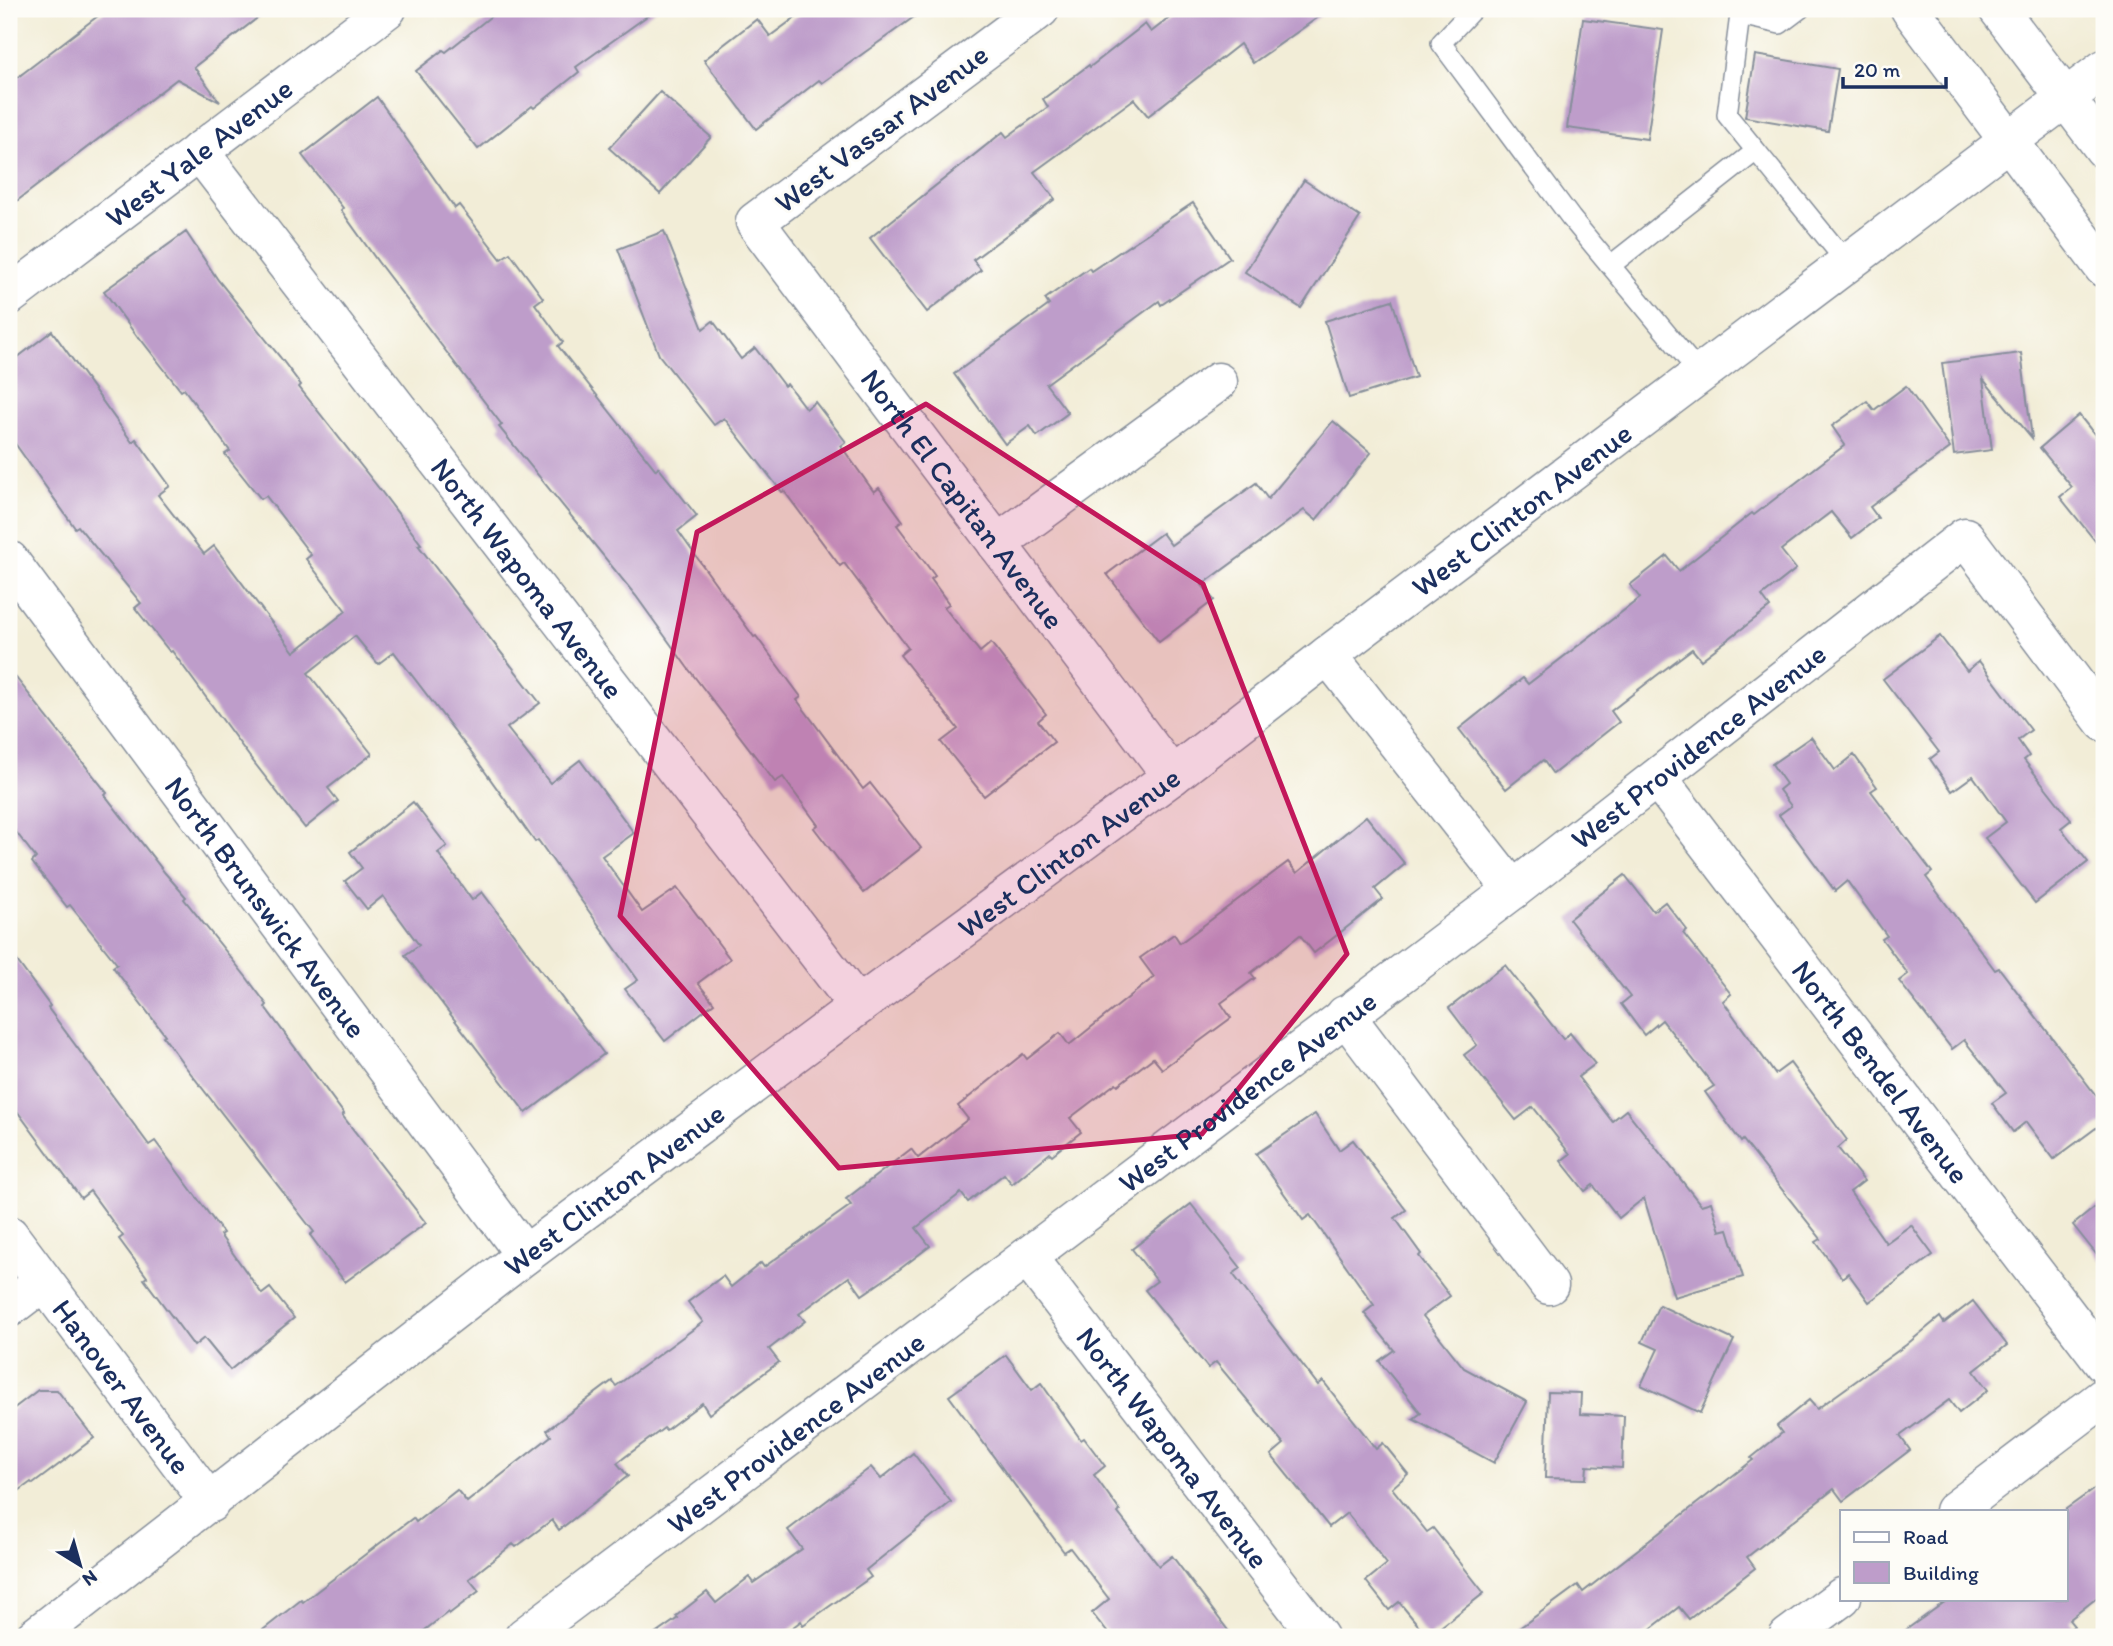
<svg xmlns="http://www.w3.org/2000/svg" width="2113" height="1646" viewBox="0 0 2113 1646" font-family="Itim,sans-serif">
<rect width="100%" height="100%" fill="#fdfcf7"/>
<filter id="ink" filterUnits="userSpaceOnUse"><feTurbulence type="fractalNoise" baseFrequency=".0143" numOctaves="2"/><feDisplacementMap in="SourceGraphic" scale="14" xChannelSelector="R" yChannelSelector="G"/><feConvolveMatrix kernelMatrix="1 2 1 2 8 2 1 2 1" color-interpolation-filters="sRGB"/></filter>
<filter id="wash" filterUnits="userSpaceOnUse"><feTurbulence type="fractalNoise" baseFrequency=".00686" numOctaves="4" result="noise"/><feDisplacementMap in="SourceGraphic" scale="28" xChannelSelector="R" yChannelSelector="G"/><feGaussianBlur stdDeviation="1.57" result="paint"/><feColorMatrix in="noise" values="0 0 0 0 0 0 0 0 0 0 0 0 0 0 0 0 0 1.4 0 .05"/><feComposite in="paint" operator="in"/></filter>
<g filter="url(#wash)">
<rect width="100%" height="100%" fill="#f2edd7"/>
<g id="blocks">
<g fill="#be9dca">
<path d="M107,9h162l-75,58 26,35 -43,-23 -168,128v-123z"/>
<path d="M500,9h157l-81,58 3,5 -45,36 -2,-2 -54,43 -62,-78 27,-21 3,2z"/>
<path d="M807,9h118l-103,74 -3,-3 -63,49 -52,-69 53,-41 13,17z"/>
<path d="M1181,9h149l-77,54 -13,-19 -92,72 -14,-17 -100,73 21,27 -82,61 8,10 -54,42 -57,-74 133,-106 4,5 41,-30 -5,-8 46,-34 1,2 55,-43 6,8z"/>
<path d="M1583,19l80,11 -16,109 -80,-11z"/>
<path d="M1755,55l83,14 -10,62 -83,-14z"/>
<path d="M660,92l51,45 -51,57 -51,-46z"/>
<path d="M377,97l78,111 4,-3 42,54 9,-6 33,45 -8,6 28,38 -5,4 98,124 2,-3 39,49 -19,15 76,106 2,-1 45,61 -4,3 66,89 7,-6 51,65 -57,45 -50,-65 4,-3 -35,-48 -8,5 -88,-115 -51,-71 -137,-169 3,-2 -124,-163 -37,-52 2,-2 -41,-53z"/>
<path d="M1304,180l56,37 -59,91 -56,-36z"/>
<path d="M1193,203l37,55 -69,47 -2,-4 -113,83 22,29 -31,23 -7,-10 -25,18 -51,-70 95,-69 -4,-6 44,-31 2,3z"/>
<path d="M664,231l39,98 10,-8 28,38 14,-11 29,38 3,-2 19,25 9,-7 31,40 -5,4 33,46 5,-4 24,33 -6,4 38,51 -4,3 18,25 -5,3 36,45 11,-9 55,71 -8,7 16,21 -70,54 -43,-54 17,-13 -58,-74 8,-7 -64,-85 -4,3 -56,-75 -2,1 -58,-74 -10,7 -55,-70 -41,-106z"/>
<path d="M186,232l32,48 62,77 21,28 -2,2 82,104 40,53 -3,1 122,158 -33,25 43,55 30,-23 54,73 -32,23 40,56 35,-24 53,71 -32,24 16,20 -49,38 -40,-52 13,-9 -100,-140 -3,2 -59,-83 -82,-107 -16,12 -23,-28 -47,37 64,81 -44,34 10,13 -33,27 -56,-72 -77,-105 -2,1 -35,-44 6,-5 -63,-77 -3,2 -66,-93v-71l43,-33 80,111 4,-3 34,47 -12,9 46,59 10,-8 80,106 52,-41 -40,-52 5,-4 -45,-59 -5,3 -36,-45 5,-3 -46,-62 -3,2 -42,-54 -1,1 -34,-47z"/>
<path d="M1392,300l24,77 -67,21 -24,-77z"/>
<path d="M2021,353l11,85 -49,-59 9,71 -38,5 -12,-92z"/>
<path d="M1906,386l44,62 -80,59 8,11 -26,20 -21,-26 -50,38 15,19 -34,27 8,11 -69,53 -9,-11 -36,27 -45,35 8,11 -66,52 -10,-14 -37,29 -47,-60 64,-51 5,6 112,-86 -10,-13 37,-29 12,15 73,-58 2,2 91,-70 -13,-19 35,-25 7,9z"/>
<path d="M2079,415l25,31v106l-44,-55 12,-10 -32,-39z"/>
<path d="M1333,421l38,32 -55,67 -12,-10 -102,75 12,15 -55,42 -52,-68 55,-41 9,12 85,-62 12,16z"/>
<path d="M1940,636l27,35 12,-10 52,69 -13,10 11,16 -5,4 47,60 -10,8 27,34 -53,41 -50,-65 21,-16 -33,-46 -21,15 -22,-32 9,-7 -56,-73z"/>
<path d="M9,669l98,124 -2,2 60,78 21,24 -2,2 63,79 20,27 -2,2 79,107 -2,1 84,108 -81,59 -35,-47 4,-3 -129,-166 -22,-30 2,-1 -52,-68 4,-3 -47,-59 -3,2 -35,-45 4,-4 -27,-35z"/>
<path d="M1811,737l24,33 19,-15 23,32 -6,4 61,81 -6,5 69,93 4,-2 105,138v16l-50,37 -28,-37 -13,10 -21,-29 14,-10 -42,-53 -12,9 -53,-68 9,-7 -26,-35 5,-3 -40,-55 -12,10 -56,-76 12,-9 -12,-16 7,-6 -14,-20z"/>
<path d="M413,802l34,44 -9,7 34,47 10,-8 122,162 -78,59 -121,-158 14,-10 -36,-49 -16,13 -22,-28 17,-13 -12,-16z"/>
<path d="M1366,816l39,48 -30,25 8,10 -69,54 -14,-18 -49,38 4,5 -34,25 10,15 -69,51 -9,-11 -35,27 -2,-2 -46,35 11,14 -29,23 -2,-2 -38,31 -8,-10 -36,28 -7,-9 -45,35 14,18 -30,23 -38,26 -13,-18 -50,37 6,7 -36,28 10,13 -70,52 -7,-11 -36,27 -2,-2 -47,35 11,13 -69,54 -7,-10 -36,27 -3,-3 -44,35 10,12 -30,23 -1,-2 -32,25h-162l47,-37 2,2 110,-84 3,4 41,-32 10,12 84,-66 -4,-6 65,-49 4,5 87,-64 -15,-20 35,-26 8,11 30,-24 3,4 87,-62 -5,-6 65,-50 7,9 50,-39 -10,-13 65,-52 4,5 33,-26 9,12 85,-68 -14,-19 34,-24 6,9 108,-81 9,11z"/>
<path d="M1625,875l28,36 12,-9 22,28 -4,3 48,61 -8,7 52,73 15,-11 57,77 -9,8 26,33 -14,11 36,51 25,-18 22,30 -64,47 -21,-29 -6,5 -26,-36 5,-3 -78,-99 -2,2 -36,-50 9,-6 -52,-66 -18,15 -23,-31 9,-7 -61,-78z"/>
<path d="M9,950l41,56 -2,2 101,137 6,-4 68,92 -3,2 42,59 8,-6 24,30 -64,52 -26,-32 -10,8 -50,-67 3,-2 -28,-38 4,-3 -33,-45 -9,7 -72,-98z"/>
<path d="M1505,965l58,74 7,-6 25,31 -17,13 34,44 14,-11 75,95 10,-3 9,29 8,-2 15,48 -69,20 -30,-99 -25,20 -26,-33 -8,6 -24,-30 9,-7 -37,-47 -17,13 -52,-65 13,-10 -28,-37z"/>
<path d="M1315,1114l24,36 14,-10 53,70 -11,8 26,36 -2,2 31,40 -27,20 41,52 63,34 -33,61 -81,-44 8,-6 -42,-52 15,-11 -30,-37 10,-8 -64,-90 -7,5 -47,-66z"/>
<path d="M2104,1200v64l-31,-39z"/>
<path d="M1191,1204l50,64 -8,6 85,111 5,-4 53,68 7,-6 25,31 -16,14 35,44 6,-4 51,65 -56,44 -29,-35 -10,8 -23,-29 21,-17 -40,-51 -18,14 -58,-72 13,-11 -68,-82 -8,6 -63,-78 12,-9 -25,-32z"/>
<path d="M1973,1301l34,44 -33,26 14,19 -29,23 -10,-13 -49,36 10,14 -67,51 -9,-12 -87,68 8,11 -66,51 -10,-12 -39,30h-133l71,-52 5,7 170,-132 -2,-2 31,-25 -5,-7 32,-26 8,9 89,-64 34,-28 4,6z"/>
<path d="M1659,1305l75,35 -34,73 -59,-28 17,-36 -16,-7z"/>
<path d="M1006,1355l26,35 9,-7 40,57 3,-2 21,28 -11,9 26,36 -2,2 41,53 13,-10 61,81h-122l-19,-24 17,-14 -39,-51 -6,4 -115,-156z"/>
<path d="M38,1390h19l37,48 -61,46 -2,-2 -22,16v-86z"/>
<path d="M1548,1392l33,1 -1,21 44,2 -2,52 -35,-2 -1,13 -41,-1z"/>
<path d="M913,1453l38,49 -85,68 5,7 -68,48 -2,-4 -21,16h-129l27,-19 -2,-2 31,-24 9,11 33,-26 4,6 49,-34 -14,-19 83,-63 10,12z"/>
<path d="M2104,1482v110l-35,28 5,6 -14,11h-164l53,-38h117v-90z"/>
</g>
</g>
</g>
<g filter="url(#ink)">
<use href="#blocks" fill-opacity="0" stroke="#868e9a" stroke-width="2"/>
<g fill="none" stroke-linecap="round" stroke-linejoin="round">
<defs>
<g id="lane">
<path d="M1473,9l-32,34 130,175 130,157"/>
<path d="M1736,9l4,6 40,9 20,-15"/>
<path d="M1740,15l-13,100 121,149"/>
<path d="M1611,265l145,-114"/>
</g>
<g id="street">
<path id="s1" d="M1040,9l-285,213 417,554"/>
<path id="s2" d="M199,151l659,855"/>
<path id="s3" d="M9,296l378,-287"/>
<path d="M997,544l221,-162"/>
<path id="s4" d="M9,560l516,695"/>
<path d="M1328,655l185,235"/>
<path id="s5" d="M1658,779l446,584"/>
<path d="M1345,1015l204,270"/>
<path id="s6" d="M9,1235l201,268"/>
<path id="s7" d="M1027,1257l292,380"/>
<path d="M9,1308l34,-26"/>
<path d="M1954,1511l150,-114"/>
<path id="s8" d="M524,1637l989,-747 452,-353 139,185"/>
<path d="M1788,1637l54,-40"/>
</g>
<g id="secondary">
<path d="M1910,9l194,259"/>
<path d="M1998,9l106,140"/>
<path id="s9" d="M35,1637l490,-382 333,-249 314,-230 156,-121 776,-586"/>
</g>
</defs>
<use href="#lane" stroke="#868e9a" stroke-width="22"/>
<use href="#street" stroke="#868e9a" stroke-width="41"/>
<use href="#secondary" stroke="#868e9a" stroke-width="41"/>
<use href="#lane" stroke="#fff" stroke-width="19"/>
<use href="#street" stroke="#fff" stroke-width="38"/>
<use href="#secondary" stroke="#fff" stroke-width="38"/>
</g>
</g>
<path fill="#c2185b" fill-opacity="0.2" stroke="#c2185b" stroke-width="5" stroke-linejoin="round" d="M926,404l277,180 144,370 -145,180 -363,34 -219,-252 77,-384z"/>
<g text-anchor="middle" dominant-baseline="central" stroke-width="6" stroke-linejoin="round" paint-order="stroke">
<g font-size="30" fill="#1b2f5e" stroke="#fdfcf7">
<text transform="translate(881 128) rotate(-37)">West Vassar Avenue</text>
<text stroke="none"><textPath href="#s3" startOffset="238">West Yale Avenue</textPath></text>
<text stroke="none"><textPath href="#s1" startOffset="702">North El Capitan Avenue</textPath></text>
<text stroke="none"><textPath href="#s9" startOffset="1866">West Clinton Avenue</textPath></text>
<text stroke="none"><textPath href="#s2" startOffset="539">North Wapoma Avenue</textPath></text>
<text stroke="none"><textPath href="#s8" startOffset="1474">West Providence Avenue</textPath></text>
<text stroke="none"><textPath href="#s9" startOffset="1298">West Clinton Avenue</textPath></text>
<text stroke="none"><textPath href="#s4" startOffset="432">North Brunswick Avenue</textPath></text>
<text stroke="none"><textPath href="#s5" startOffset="368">North Bendel Avenue</textPath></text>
<text stroke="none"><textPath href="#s8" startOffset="906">West Providence Avenue</textPath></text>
<text stroke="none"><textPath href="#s9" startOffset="732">West Clinton Avenue</textPath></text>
<text stroke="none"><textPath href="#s6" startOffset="189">Hanover Avenue</textPath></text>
<text stroke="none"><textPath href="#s8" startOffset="340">West Providence Avenue</textPath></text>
<text stroke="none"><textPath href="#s7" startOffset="240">North Wapoma Avenue</textPath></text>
</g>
</g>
<rect width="2113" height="1646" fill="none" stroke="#fdfcf7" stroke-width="35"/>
<rect x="1840" y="1510" width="228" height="91" fill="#fdfcf7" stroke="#a3aaba" stroke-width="2"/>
<rect x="1854" y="1532" width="35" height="10" fill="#ffffff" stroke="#a3aaba" stroke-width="2"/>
<text x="1903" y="1544" font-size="21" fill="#1b2f5e">Road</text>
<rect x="1854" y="1562" width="35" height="21" fill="#be9dca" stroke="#a3aaba" stroke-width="2"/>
<text x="1903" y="1580" font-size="21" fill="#1b2f5e">Building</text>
<g transform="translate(80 1565) rotate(143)" stroke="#fdfcf7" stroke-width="5" paint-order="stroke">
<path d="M0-5L12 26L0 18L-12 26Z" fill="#1b2f5e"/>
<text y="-10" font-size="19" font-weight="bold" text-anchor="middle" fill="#1b2f5e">N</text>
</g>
<path d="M1843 77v10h103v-10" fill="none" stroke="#1b2f5e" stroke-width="3.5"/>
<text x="1854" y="77" font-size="21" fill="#1b2f5e" stroke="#fdfcf7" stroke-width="5" paint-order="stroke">20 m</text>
</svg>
